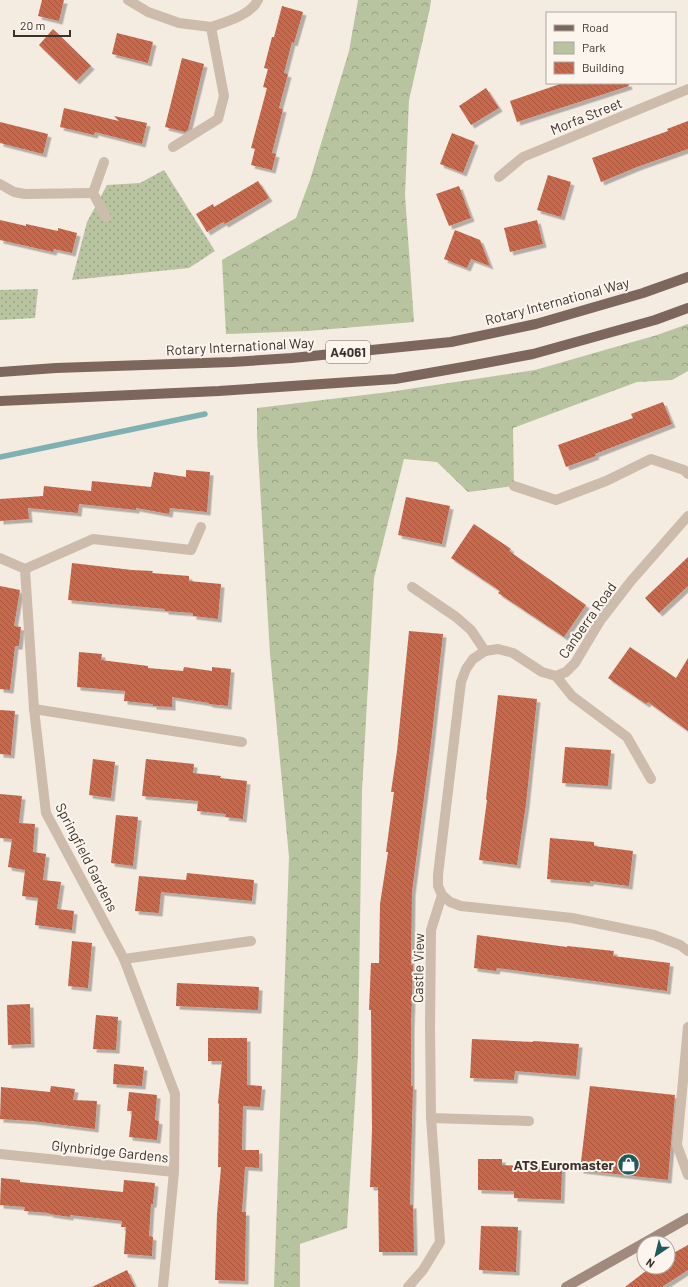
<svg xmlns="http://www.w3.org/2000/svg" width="688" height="1287" viewBox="0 0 688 1287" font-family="Barlow,sans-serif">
<defs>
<pattern id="green-dots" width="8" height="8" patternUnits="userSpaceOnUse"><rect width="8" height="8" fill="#b8c4a0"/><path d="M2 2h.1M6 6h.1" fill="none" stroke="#97a083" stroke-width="1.8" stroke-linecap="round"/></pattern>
<pattern id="forest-crowns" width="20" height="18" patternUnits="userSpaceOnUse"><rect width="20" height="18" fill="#b8c4a0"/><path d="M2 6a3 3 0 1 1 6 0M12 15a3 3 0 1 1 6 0" fill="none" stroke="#97a083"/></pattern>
<pattern id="building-back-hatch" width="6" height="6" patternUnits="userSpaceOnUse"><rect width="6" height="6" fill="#c8694b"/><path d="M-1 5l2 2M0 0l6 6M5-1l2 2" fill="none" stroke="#a4573f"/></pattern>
<filter id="shadow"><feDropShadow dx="3.5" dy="3.5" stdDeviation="0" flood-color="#0004"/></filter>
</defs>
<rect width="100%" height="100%" fill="#f4ebe1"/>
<g fill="url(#green-dots)">
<path d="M164,170l51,81 -26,17 -117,12 15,-58 20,-37 33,-2z"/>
<path d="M38,289l-3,29 -35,2v-30z"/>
</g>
<g fill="url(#forest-crowns)">
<path d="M358,0h73l-1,8 -21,92 -4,95 9,127 -106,9 -82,3 -4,-74 74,-42 14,-38 39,-129z"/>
<path d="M688,324v47l-16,9 -35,2 -124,46 1,58 -46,6 -31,-30 -33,-3 -30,119 -12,213 -4,263 -11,174 -47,16v43h-26l15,-430 -19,-203 -13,-219v-27l132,-16 146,-22 122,-35z"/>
</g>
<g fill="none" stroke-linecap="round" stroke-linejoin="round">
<path stroke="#7fb0b2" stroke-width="5.5" d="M0,457l205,-43"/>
</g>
<g fill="url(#building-back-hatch)" filter="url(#shadow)">
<path d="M42,0h22l-5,21 -21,-5z"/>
<path d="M282,6l21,6 -9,31 -2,-1 -8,31 4,1 -9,34 4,1 -11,44 4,1 -4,16 -21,-5 4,-16 -4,-1 16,-60 -4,-1 5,-18 -4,-1 8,-31h2z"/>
<path d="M53,29l38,37 -15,15 -37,-36z"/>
<path d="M117,33l36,9 -5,21 -36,-9z"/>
<path d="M182,58l22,6 -16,66 -3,2 -20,-5z"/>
<path d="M563,83h65l1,3 -112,36 -7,-21z"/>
<path d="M486,88l13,20 -28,17 -12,-19z"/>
<path d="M64,108l55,13 -5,-5 33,7 -5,21 -47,-12 -1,3 -34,-8z"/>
<path d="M688,121v28l-51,18 -36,15 -9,-24 76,-27 -1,-2z"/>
<path d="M0,122l48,12 -5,20 -43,-11z"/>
<path d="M452,133l23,9 -12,31 -23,-9z"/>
<path d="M548,175l23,7 -10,35 -24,-7z"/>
<path d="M258,181l11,17 -44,26 -2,-2 -16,10 -11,-18 17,-10 1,3z"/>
<path d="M459,186l12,32 -22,8 -13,-32z"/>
<path d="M0,220l26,6v-2l32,7v-3l19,5 -5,20 -18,-4 -1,3 -53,-12z"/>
<path d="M537,220l6,24 -33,8 -6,-24z"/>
<path d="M455,230l25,10 10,26 -19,-7 -4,9 -23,-9z"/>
<path d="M663,402l9,22 -77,30 1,2 -30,11 -8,-22 75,-27 -2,-4z"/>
<path d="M186,470l24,2 -3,40 -37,-4 -1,6 -33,-6v2l-57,-6 -1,9 -50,-5 1,11 -29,2v-22l43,-3 1,-10 47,5 1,-10 59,6 3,-15 32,5z"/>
<path d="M406,497l44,9 -8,38 -44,-9z"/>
<path d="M474,524l37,25 -2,2 77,54 -22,32 -66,-44 2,-2 -49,-33z"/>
<path d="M688,557v29l-29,27 -14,-15z"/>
<path d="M72,563l60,7 21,1 -1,2 37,3v5l32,3 -3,35 -25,-3v-3l-28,-2v-2l-97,-9z"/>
<path d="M0,586l20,4 -6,36 7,1 -2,19h-4l-5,44 -10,-1z"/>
<path d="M409,631l34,3 -12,109 -19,149 -1,73h2l-2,60v61h2l-3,119h3l1,47h-35l-1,-65h-8l2,-58 -1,-119h-2l2,-47h8l1,-59 8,-52h-2l8,-60h-3l6,-41z"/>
<path d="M630,647l46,31 12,-20v73l-40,-29 -2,2 -38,-26z"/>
<path d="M79,652l23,2 -1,6 47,6v2l35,3 1,-4 28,4v-4l19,2 -3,37 -19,-2v-1l-37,-6v10l-19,-1v-2l-29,-3 1,-10 -48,-4z"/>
<path d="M498,695l39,4 -11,105 -9,61 -38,-5 8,-60 -1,-1z"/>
<path d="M0,710l15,1 -4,44 -11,-1z"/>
<path d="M565,747l46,3 -3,36 -46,-3z"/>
<path d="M93,759l22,3 -4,36 -22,-3z"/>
<path d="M146,759l48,5 -1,9 28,3 -1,2 27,3 -4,38 -18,-2 1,-3 -29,-3 1,-10 -56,-5z"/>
<path d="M0,794l22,2 -3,27 16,1 -2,28 13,2 -3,26 18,2 -4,27 17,2 -2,19 -37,-5 3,-27 -16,-2 3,-26 -17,-3 4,-28 -12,-1z"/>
<path d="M116,815l22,2 -5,49 -22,-3z"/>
<path d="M550,838l44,4v4l39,5 -4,35 -39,-5v2l-43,-4z"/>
<path d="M187,873l67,7 -2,21 -91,-9 -2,21 -24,-2 4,-35 47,4z"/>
<path d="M477,935l90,12v-1l47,5 -1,5 57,7 -3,28 -170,-23 -1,3 -22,-3z"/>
<path d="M72,941l20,2 -4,45 -20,-2z"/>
<path d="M177,983l82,4 -1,23 -82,-4z"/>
<path d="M30,1004l1,40 -23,1 -1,-40z"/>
<path d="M96,1015l22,2 -2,33 -23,-1z"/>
<path d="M208,1038h39v47l15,1 -2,21 -17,-1 -1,44h17v18l-14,-1 -3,45h4l-1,69 -30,-1 2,-66 4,-47h-3l1,-63 -1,-1 4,-42h-14z"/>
<path d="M472,1039l61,3v-1l46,3 -3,32 -61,-5 -1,9 -44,-2z"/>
<path d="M114,1064l30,3 -2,19 -29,-2z"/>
<path d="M51,1086l24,3 -2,11 24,1 -2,28 -63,-8 -32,-2 1,-32 49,5z"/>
<path d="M590,1086l85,9 -7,85 -88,-10z"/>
<path d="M129,1092l28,3 -2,25 4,1 -2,19 -28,-3 3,-26h-5z"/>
<path d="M478,1159h24v6l60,3 -1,32 -47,-2v-7l-36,-1z"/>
<path d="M1,1178l19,2v2l103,10 1,-12 31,3 -2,21h-2l-2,32 4,1 -1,19 -28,-2 2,-27h-5l1,-6 -52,-6v2l-21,-3 1,-1 -26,-2 1,-4 -25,-2z"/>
<path d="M481,1226l37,1 -2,45 -37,-2z"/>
<path d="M688,1245v25l-26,17h-37l26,-20h17v-11z"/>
<path d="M127,1270l8,17h-43z"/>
</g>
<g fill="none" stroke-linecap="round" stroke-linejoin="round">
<g stroke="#cdbbac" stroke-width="10">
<path d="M128,0l20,12 31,11 32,4 13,69 -6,23 -45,28"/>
<path d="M211,27c15,-5 40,-12 47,-27"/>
<path d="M104,162l-11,31 13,24"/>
<path d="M499,177l24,-20 165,-68"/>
<path d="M0,184l14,8 11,2 68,-1"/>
<path d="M514,486l42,14 50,-19 45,-22 33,11 4,4"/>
<path d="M0,558l25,11 9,140 12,104 78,146 51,135 -1,78"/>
<path d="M25,569l68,-30 98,11 10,-23"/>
<path d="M412,587l44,30 15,13 14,21"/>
<path d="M556,676l16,20 55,41 24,42"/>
<path d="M34,709l208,33"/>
<path d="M442,895l8,7 11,4 111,12 82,17 26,10 8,6"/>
<path d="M124,959l127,-18"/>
<path d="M688,1027l-11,118 11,30"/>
<path d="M431,1118l98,3"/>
<path d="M0,1154l174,18 -11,115"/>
<path d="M408,1287l15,-17 17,-28 -9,-124 -1,-91 1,-97 11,-35 -4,-9v-11l23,-193 5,-13 7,-10 12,-8 13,-2 15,4 29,19 14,4 10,-4 9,-9 25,-42 31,-40 57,-65"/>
</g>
<path stroke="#a18a7d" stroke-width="10" d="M566,1287l122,-69"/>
<g stroke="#7d675c" stroke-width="10">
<path d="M0,372l56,-4 176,-6 60,-4 159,-16 85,-18 107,-31 45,-16"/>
<path d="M0,401l219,-10 176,-12 74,-13 64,-12 122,-34 33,-12"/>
</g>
</g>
<defs>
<symbol id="shop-disc" viewBox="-11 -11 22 22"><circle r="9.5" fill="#1f5a5e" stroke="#fbf5ee"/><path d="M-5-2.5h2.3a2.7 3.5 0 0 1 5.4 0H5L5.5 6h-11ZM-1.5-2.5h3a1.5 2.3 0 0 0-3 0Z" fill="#fff"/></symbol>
</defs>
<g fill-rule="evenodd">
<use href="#shop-disc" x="616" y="1152" width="25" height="25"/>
</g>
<g text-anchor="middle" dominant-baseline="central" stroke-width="4" stroke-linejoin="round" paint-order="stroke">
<rect fill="#fbf5ee" stroke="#756b66" stroke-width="1" x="326" y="341" width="44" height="22" rx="3"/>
<g font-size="13" font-weight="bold" fill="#3b302b">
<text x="348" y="352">A4061</text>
</g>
<g font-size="14" fill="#3b302b" stroke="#fbf5ee">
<text transform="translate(586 116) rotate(-22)">Morfa Street</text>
<text transform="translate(557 301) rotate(-15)">Rotary International Way</text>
<text transform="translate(240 346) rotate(-3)">Rotary International Way</text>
<text transform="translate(587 620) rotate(-55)">Canberra Road</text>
<text transform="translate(87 857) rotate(63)">Springfield Gardens</text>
<text transform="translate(418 968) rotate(-89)">Castle View</text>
<text transform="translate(110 1151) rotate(6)">Glynbridge Gardens</text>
</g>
<g font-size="14" font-weight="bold" fill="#3b302b" stroke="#fbf5ee" text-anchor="end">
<text x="614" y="1164">ATS Euromaster</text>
</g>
</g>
<rect x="546" y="12" width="130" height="72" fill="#fbf5ee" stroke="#aea6a0"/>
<rect x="554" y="25" width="20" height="6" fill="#7d675c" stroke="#aea6a0"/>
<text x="582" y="32" font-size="12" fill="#3b302b">Road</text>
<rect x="554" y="42" width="20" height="12" fill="#b8c4a0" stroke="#aea6a0"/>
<text x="582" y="52" font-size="12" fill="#3b302b">Park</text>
<rect x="554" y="62" width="20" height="12" fill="url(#building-back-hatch)" stroke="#aea6a0"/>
<text x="582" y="72" font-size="12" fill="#3b302b">Building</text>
<g transform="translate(656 1255) rotate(215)"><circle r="19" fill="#fbf5ee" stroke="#aea6a0"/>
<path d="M0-3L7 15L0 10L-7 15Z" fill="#1f5a5e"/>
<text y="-6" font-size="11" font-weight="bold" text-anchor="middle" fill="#3b302b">N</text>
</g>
<path d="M14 30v6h56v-6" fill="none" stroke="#3b302b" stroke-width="2"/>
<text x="20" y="30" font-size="12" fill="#3b302b" stroke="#fbf5ee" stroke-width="3" paint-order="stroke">20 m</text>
</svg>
